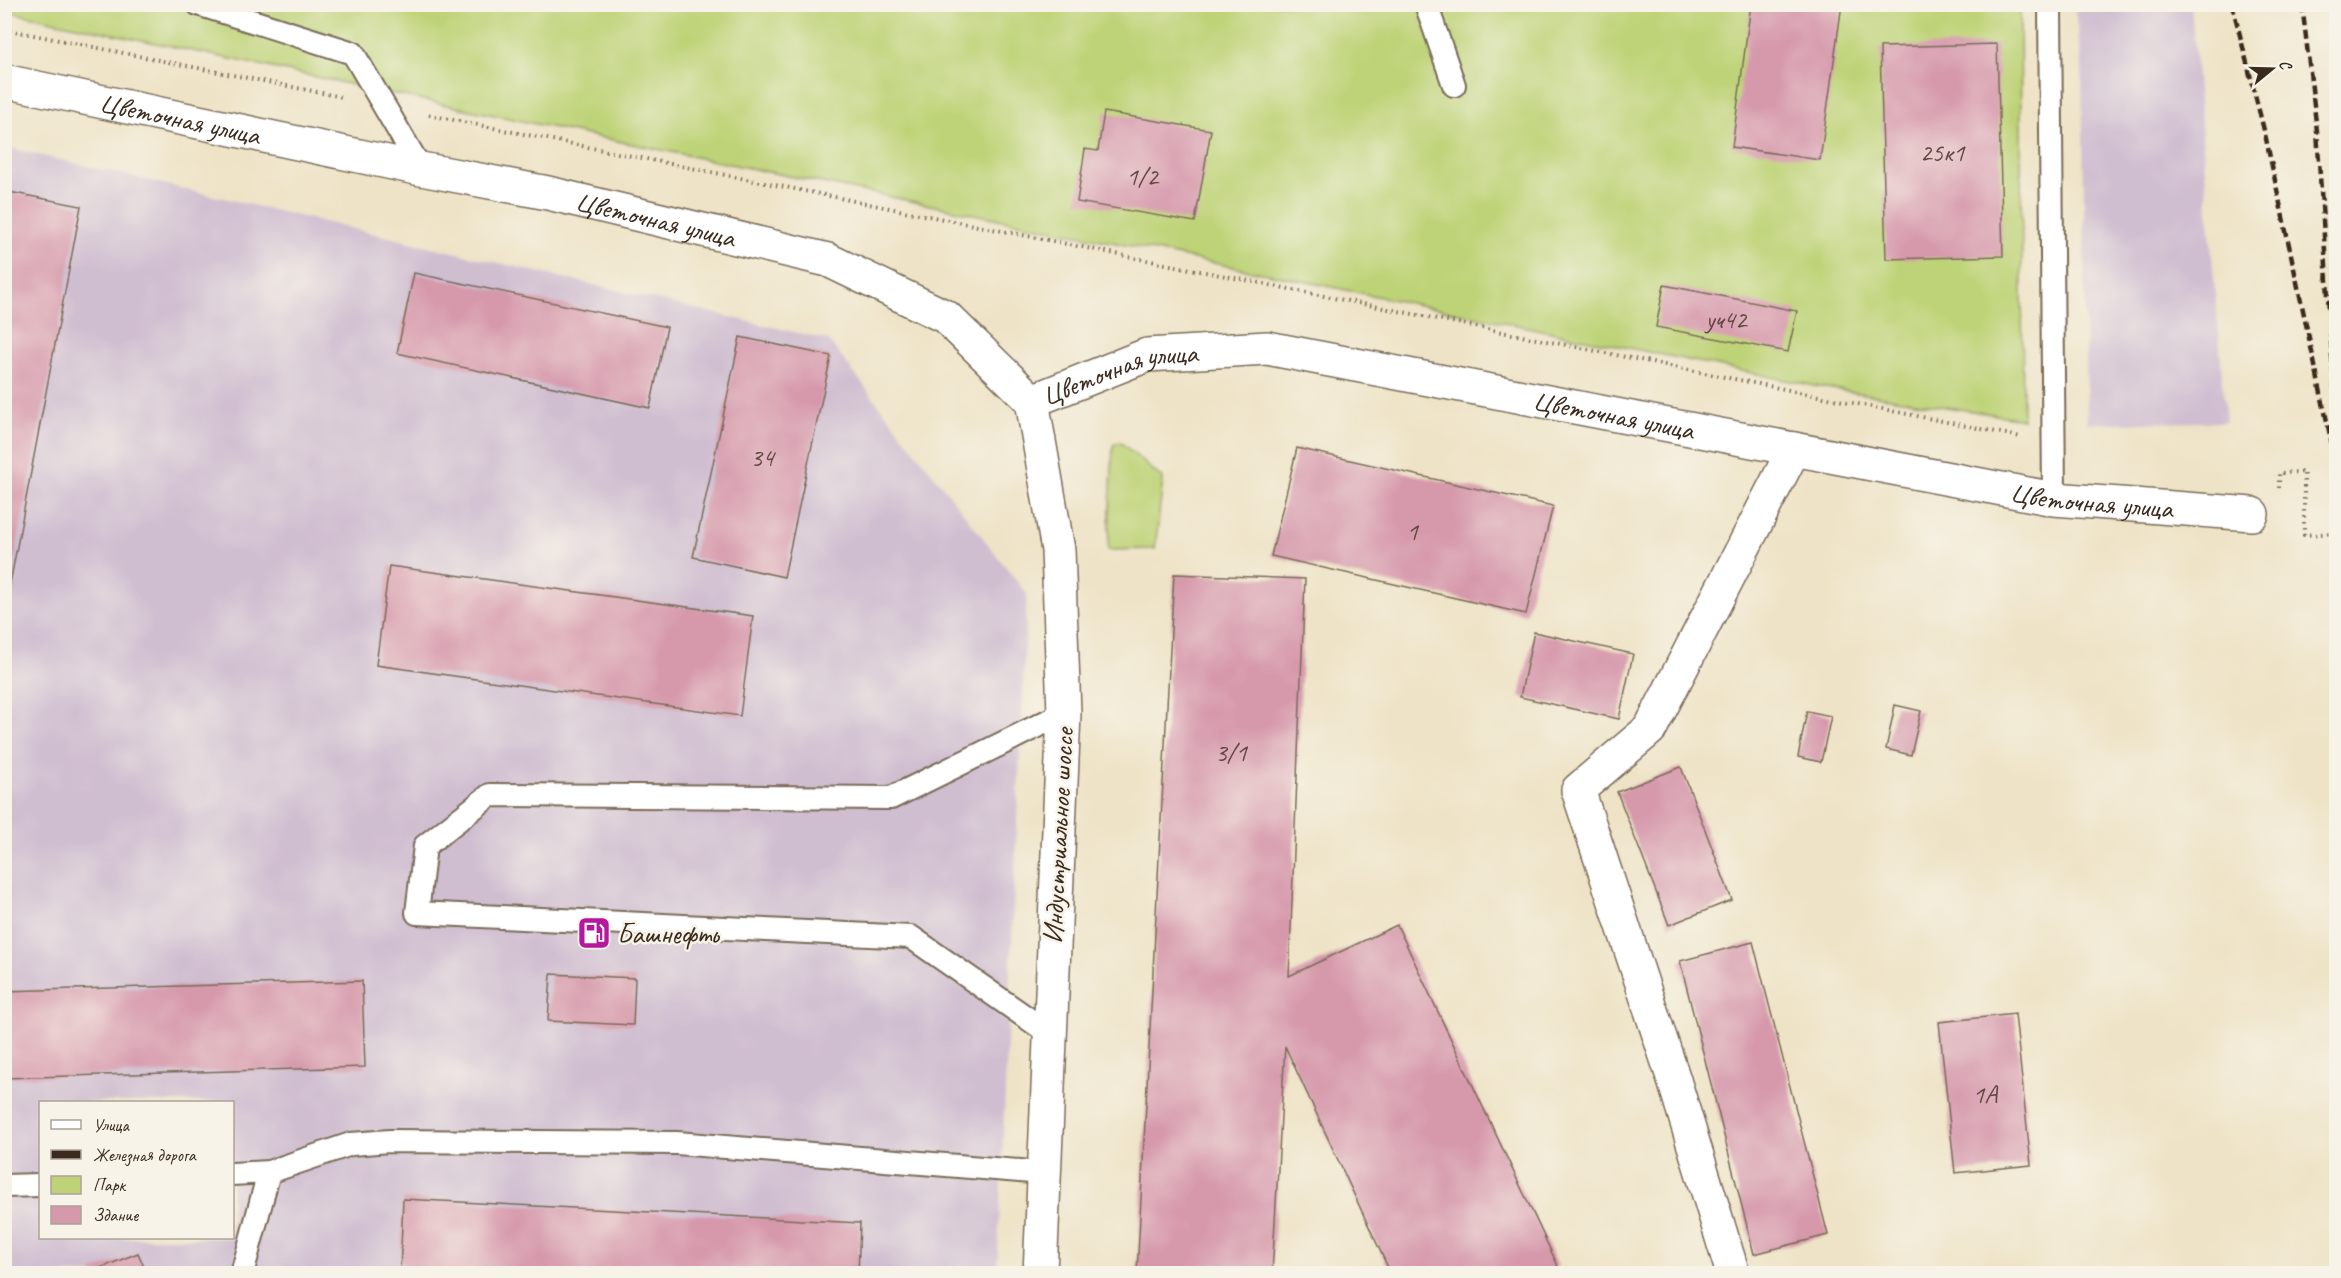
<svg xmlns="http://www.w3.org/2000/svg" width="2341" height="1278" viewBox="0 0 2341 1278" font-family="Caveat,sans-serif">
<rect width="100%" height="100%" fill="#f7f3e8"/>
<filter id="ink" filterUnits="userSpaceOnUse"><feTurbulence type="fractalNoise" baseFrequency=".0167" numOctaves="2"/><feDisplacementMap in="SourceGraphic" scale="12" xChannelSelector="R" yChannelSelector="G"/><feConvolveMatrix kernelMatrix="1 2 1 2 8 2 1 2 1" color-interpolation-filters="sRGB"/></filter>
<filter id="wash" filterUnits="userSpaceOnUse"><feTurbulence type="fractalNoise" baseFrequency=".008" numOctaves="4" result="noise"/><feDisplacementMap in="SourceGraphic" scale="24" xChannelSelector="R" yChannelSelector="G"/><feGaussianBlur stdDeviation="1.35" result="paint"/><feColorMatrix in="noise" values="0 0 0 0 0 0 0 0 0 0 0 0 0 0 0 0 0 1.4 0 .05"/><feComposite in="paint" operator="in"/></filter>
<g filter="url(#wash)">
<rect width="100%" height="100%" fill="#eee3c6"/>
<g fill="#cfbdd0" fill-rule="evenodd">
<path d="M2074,5h117l35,417 -139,1 -5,-360z"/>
<path d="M5,147l823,193 199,254 -30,679 -992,1zM40,1102h192v136h-192z"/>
</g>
<g fill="#bed377" stroke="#7c7e4a" stroke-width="1.5">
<path d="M5,4l2015,1 3,414 -203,-32 -1237,-253 -578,-123z"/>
<path d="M1120,442l43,37 -8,70 -47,1 5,-105z"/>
</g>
<g id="blocks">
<g fill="#d698ab">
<path d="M1751,4h91l-22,156 -88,-13z"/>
<path d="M1997,44l6,212 -117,3 -6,-212z"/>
<path d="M1104,112l107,18 -16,92 -118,-20 8,-53 13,2z"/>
<path d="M4,191l77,15 -75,399h-2z"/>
<path d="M414,273l253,54 -17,81 -253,-55z"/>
<path d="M1664,285l133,26 -9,41 -132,-25z"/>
<path d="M740,337l91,19 -47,221 -91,-20z"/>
<path d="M1297,448l256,58 -27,108 -255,-58z"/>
<path d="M389,566l364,50 -13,100 -364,-51z"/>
<path d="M1174,574l131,5 -16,397 108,-51 161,341 -16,8h-151l-106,-228 -13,228h-135z"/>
<path d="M1534,632l99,22 -14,65 -99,-22z"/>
<path d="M1895,705l26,6 -10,44 -25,-6z"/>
<path d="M1807,711l24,5 -10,46 -23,-5z"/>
<path d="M1681,767l51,133 -63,25 -52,-133z"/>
<path d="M1753,942l75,293 -74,19 -74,-293z"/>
<path d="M551,974l84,4 -2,47 -85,-4z"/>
<path d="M362,981l3,86 -361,11v-87z"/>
<path d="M2015,1014l16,151 -76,8 -16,-151z"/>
<path d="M403,1199l457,24 -2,51h-458z"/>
<path d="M138,1253l9,21h-59v-1z"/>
</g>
</g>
</g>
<g filter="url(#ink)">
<use href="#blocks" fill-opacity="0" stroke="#7a6b59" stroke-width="1.5"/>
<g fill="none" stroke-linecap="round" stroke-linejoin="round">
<defs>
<g id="service">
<path d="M198,4l155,49 68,116"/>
<path d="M1426,4l28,81"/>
<path d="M2050,4l4,495"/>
<path d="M1050,1034l-139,-97 -494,-24 8,-67 65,-51 401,3 173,-85"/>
<path d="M232,1174l37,-2 82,-28 39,-3 287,2 367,30"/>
<path d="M4,1186l36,-1"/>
<path d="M242,1274l27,-102"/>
</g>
<g id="minor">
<path id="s1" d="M1032,401l115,-46 120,-7 787,151 198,15"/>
<path d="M1733,1274l-59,-194 -96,-290 72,-61 144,-280"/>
</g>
<g id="tertiary">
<path id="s2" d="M4,81l417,88 127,24 280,67 118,57 86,84 26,149 6,163 -24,561"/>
</g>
</defs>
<use href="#service" stroke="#7a6b59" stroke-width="26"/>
<use href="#minor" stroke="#7a6b59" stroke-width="36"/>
<use href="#tertiary" stroke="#7a6b59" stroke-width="36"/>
<g stroke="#7a6b59" stroke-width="4" stroke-dasharray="1.5 4.5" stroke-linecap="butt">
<path d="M4,29l338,68"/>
<path d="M429,115l1592,322"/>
<path d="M2279,488v-15l25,-1v63l32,-2"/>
</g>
<use href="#service" stroke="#fff" stroke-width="22"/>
<use href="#minor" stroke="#fff" stroke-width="33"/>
<use href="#tertiary" stroke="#fff" stroke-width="33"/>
<g stroke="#3b2a1e" stroke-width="4.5" stroke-dasharray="9 4.5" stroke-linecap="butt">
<path d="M2232,4l33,130 71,329"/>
<path d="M2302,4l15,127 19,284"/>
</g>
</g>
</g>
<defs>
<symbol id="fuel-square" viewBox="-11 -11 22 22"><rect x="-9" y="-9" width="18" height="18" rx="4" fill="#b5179e" stroke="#f7f3e8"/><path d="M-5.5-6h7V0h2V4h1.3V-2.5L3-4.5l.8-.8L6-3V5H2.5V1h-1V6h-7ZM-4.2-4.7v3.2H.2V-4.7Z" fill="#fff"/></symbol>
</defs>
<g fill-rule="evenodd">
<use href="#fuel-square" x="575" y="914" width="38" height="38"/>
</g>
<g text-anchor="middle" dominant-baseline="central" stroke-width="5" stroke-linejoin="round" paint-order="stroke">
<g font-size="26" fill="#624641">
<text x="1942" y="152">25к1</text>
<text x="1142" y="176">1/2</text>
<text x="1726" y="319">уч42</text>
<text x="762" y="457">34</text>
<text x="1412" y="531">1</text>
<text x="1231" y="752">3/1</text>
<text x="1985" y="1094">1А</text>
</g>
<g font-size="28" fill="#3b2a1e" stroke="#f7f3e8">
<text stroke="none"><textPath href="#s2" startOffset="180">Цветочная улица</textPath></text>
<text stroke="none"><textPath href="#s2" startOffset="666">Цветочная улица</textPath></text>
<text stroke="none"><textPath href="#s1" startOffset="93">Цветочная улица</textPath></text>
<text stroke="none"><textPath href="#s1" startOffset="597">Цветочная улица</textPath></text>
<text stroke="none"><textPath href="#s1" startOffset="1083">Цветочная улица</textPath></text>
<text transform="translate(1058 836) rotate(-87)">Индустриальное шоссе</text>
</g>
<g font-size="28" fill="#3b2a1e" stroke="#f7f3e8" text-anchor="start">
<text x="617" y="933">Башнефть</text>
</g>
</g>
<rect width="2341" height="1278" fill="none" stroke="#f7f3e8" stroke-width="24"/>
<rect x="39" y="1101" width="195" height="138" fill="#f7f3e8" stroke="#aca397" stroke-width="1.5"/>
<rect x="51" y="1120" width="30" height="9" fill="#ffffff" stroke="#aca397" stroke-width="1.5"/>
<text x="93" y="1131" font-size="18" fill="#3b2a1e">Улица</text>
<rect x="51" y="1150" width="30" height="9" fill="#3b2a1e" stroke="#aca397" stroke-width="1.5"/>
<text x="93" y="1161" font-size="18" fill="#3b2a1e">Железная дорога</text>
<rect x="51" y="1176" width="30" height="18" fill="#bed377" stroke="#aca397" stroke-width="1.5"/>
<text x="93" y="1191" font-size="18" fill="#3b2a1e">Парк</text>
<rect x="51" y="1206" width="30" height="18" fill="#d698ab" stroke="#aca397" stroke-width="1.5"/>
<text x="93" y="1221" font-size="18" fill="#3b2a1e">Здание</text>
<g transform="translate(2272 69) rotate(71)" stroke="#f7f3e8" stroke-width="4.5" paint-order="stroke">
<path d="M0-4.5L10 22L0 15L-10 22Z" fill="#3b2a1e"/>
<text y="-9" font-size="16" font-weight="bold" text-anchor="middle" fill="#3b2a1e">С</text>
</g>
</svg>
